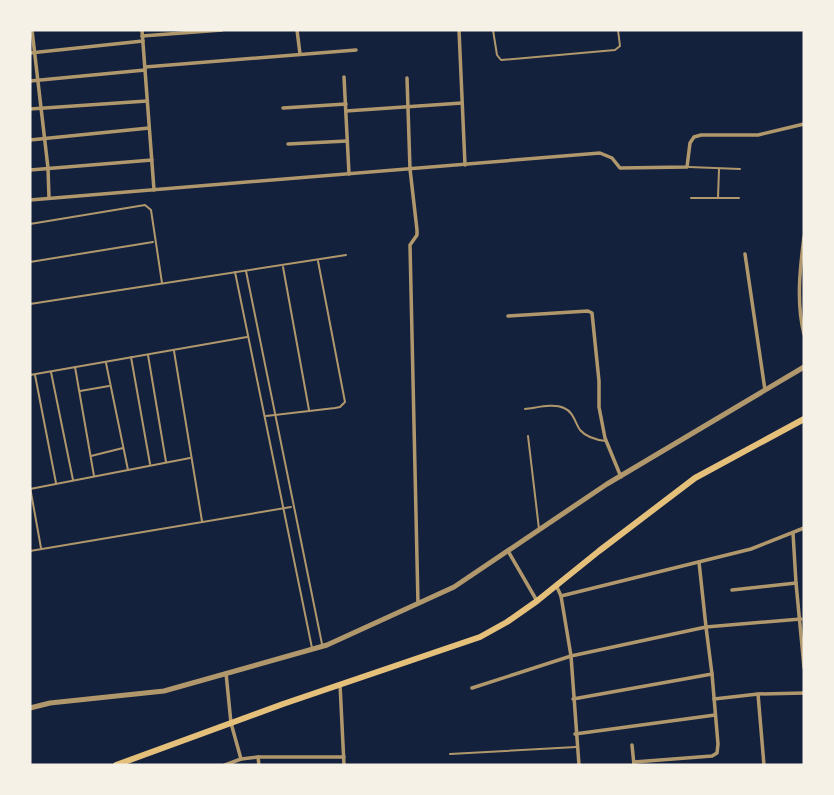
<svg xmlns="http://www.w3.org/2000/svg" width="834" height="795" viewBox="0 0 834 795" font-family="'Fira Sans',sans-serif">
<rect width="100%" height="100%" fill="#14213d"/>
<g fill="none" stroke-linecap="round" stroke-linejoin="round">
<g stroke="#b1986c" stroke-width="2">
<path d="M460,30h7"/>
<path d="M493,30l4,25 4,5 114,-10 5,-4 -2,-16"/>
<path d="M689,167l51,2"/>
<path d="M691,198h48"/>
<path d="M718,198l1,-29"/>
<path d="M30,224l115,-19 6,5 11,73"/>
<path d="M30,262l123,-20"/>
<path d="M283,267l26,143"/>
<path d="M246,271l76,373"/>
<path d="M235,272l77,376"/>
<path d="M30,304l316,-49"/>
<path d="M174,351l28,170"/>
<path d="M148,355l18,107"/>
<path d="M131,357l19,107"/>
<path d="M106,363l22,107"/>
<path d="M75,367l19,109"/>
<path d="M51,372l22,108"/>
<path d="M30,375l217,-38"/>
<path d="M35,375l21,108"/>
<path d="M80,391l29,-5"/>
<path d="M525,409c11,-1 28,-6 39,-1 10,4 11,15 16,22 7,8 17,10 26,11"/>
<path d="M266,416l69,-8 5,-1 5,-5 -27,-141"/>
<path d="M528,436l11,93"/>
<path d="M91,456l32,-8"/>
<path d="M30,487l11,61"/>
<path d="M30,489l160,-31"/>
<path d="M30,551l261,-44"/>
<path d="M450,754l126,-7"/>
</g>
<g stroke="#b1986c" stroke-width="3.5">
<path d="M32,30l16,138 1,30"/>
<path d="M142,30l12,160"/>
<path d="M297,30l3,24"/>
<path d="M459,30l6,135"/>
<path d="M142,36l80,-6"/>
<path d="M30,53l113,-12"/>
<path d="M145,67l211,-17"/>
<path d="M344,77l5,97"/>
<path d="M407,78l3,91 7,61v5l-7,10 8,359"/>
<path d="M30,81l115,-11"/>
<path d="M283,108l63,-4"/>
<path d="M30,109l117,-8"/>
<path d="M346,111l116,-8"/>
<path d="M30,140l119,-12"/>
<path d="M288,144l59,-3"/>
<path d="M30,170l122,-10"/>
<path d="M30,200l570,-47 12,5 8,10 67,-1 3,-24 4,-6 7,-2h57l46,-11"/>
<path d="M804,237c-4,31 -8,66 0,97"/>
<path d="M745,254l20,136"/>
<path d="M508,316l80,-5 4,2 7,68v26l6,31 16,39"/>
<path d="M793,533l3,50 8,84"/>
<path d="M508,551l29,50"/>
<path d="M699,562l7,65 95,-8"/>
<path d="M556,585l5,11 10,60 8,109"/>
<path d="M732,590l64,-7"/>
<path d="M561,596l190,-47 53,-21"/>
<path d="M226,673l5,50 10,36"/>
<path d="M340,684l4,81"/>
<path d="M472,688l99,-32 135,-29 6,47 6,70 -1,9 -5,3 -78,6"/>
<path d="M758,694l46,-1"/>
<path d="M573,699l139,-25"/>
<path d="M714,699l44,-5 6,71"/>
<path d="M575,734l140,-19"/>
<path d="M632,745l2,20"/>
<path d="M258,757h86"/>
<path d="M225,765l16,-6 17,-2 1,8"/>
</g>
<path stroke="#b1986c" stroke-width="5" d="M30,708l20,-5 114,-12 163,-46 127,-58 153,-103 197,-117"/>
<path stroke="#e5c07b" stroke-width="6" d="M116,765l167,-61 197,-67 27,-15 30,-21 62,-50 96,-73 109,-59"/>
</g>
<rect width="834" height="795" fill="none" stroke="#f6f1e7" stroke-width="63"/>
</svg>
